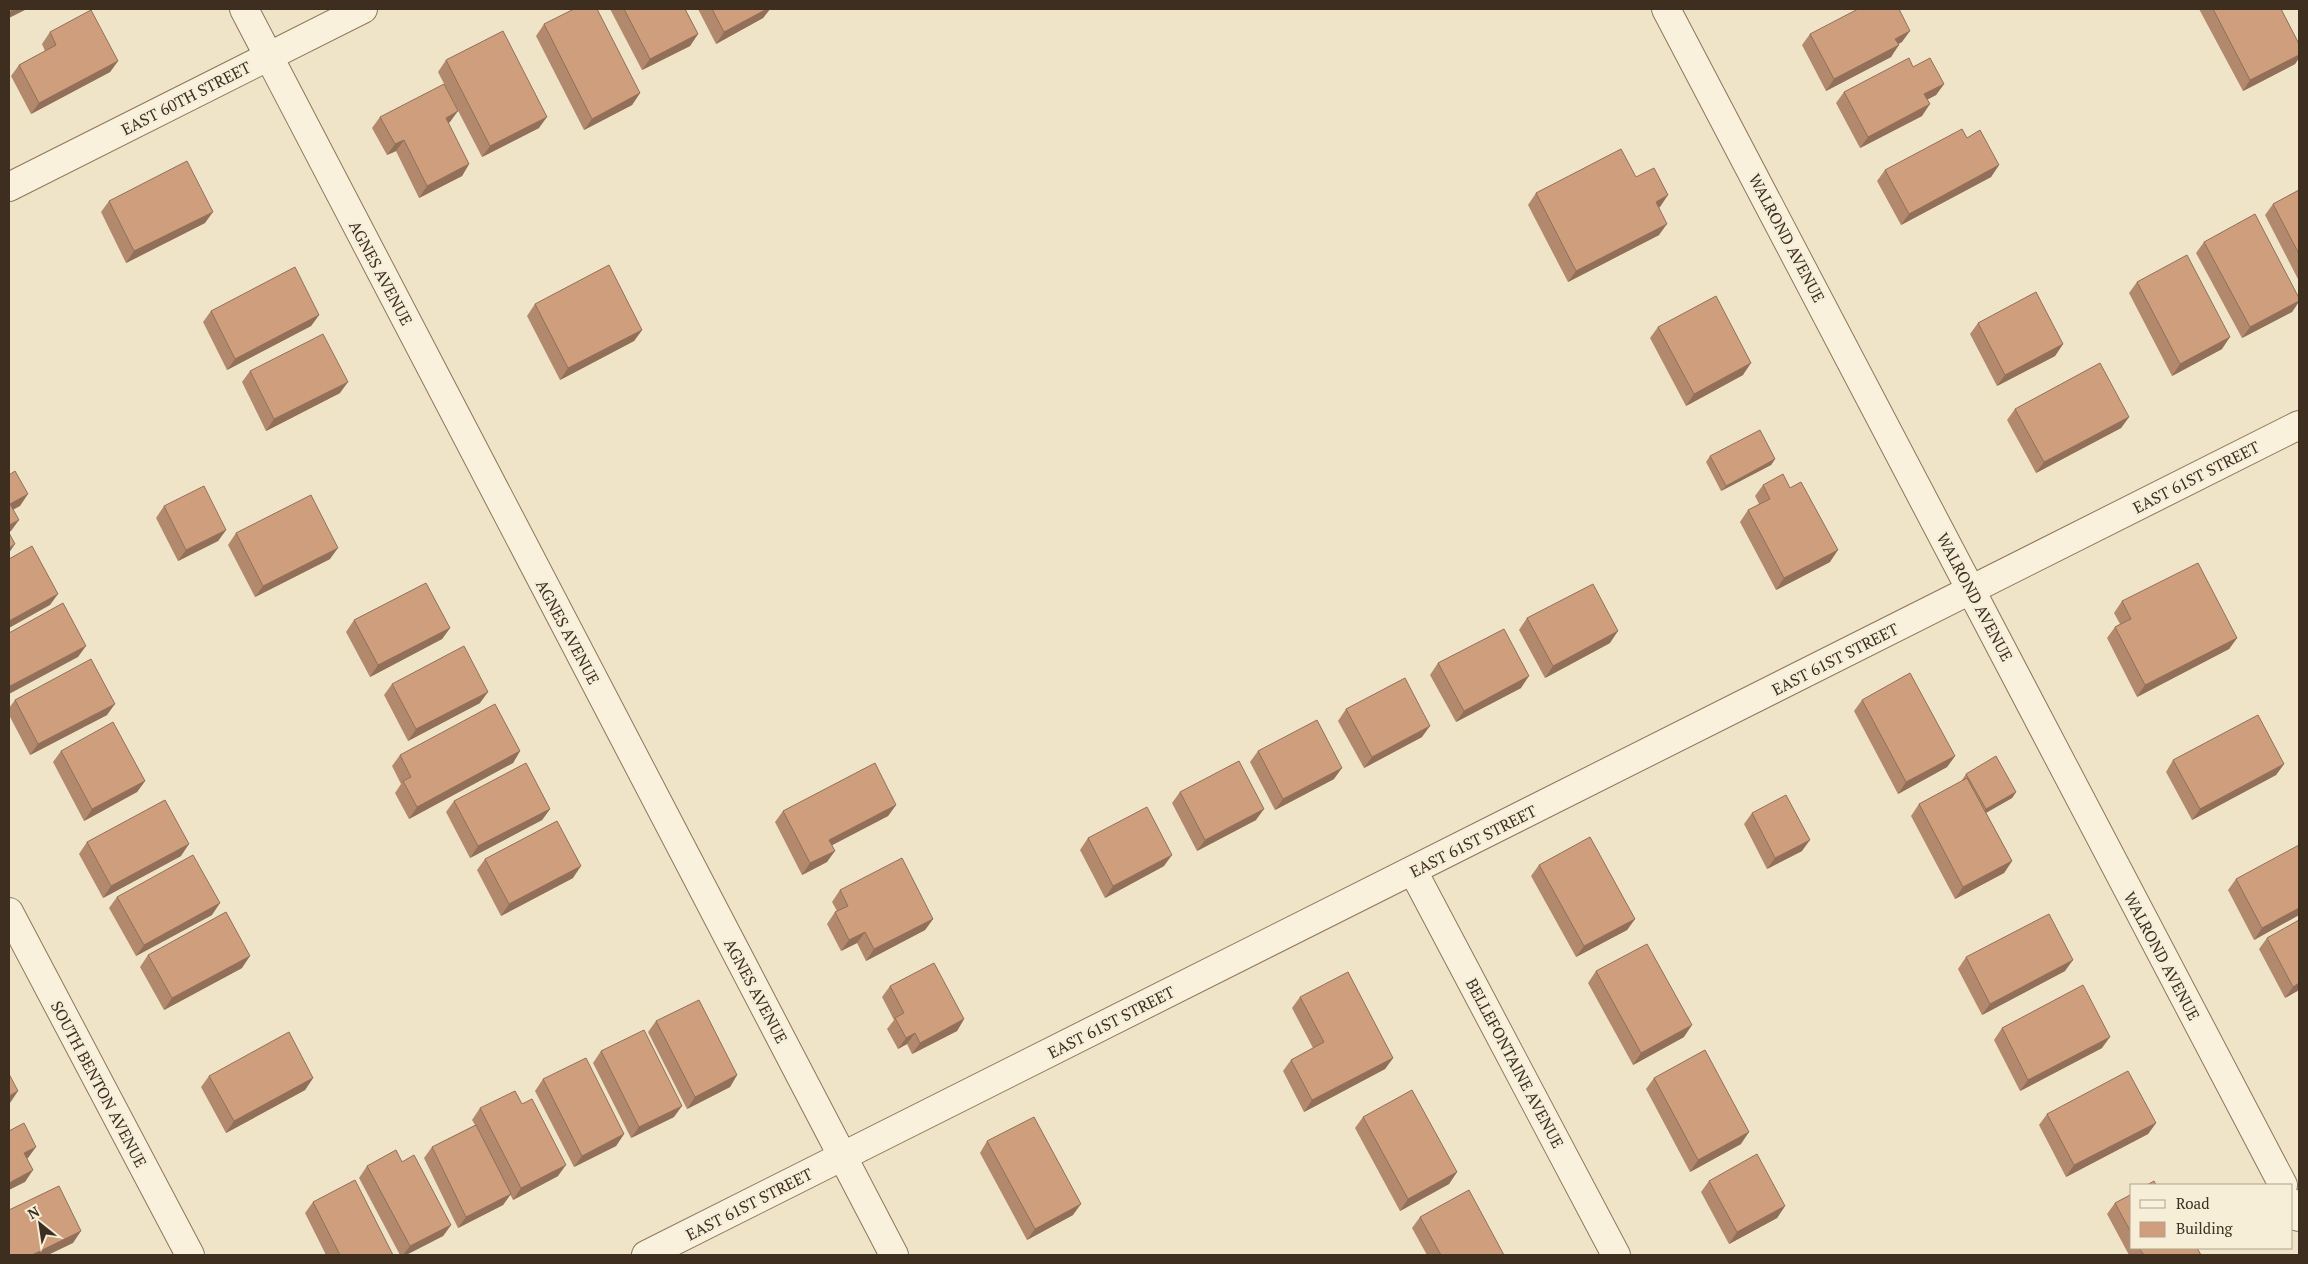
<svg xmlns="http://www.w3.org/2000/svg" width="2308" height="1264" viewBox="0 0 2308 1264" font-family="'PT Serif',serif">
<rect width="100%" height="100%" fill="#f0e4c8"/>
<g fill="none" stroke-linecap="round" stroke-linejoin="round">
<defs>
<g id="street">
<path d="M244,9l650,1246"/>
<path d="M1666,9l617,1176"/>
<path d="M9,187l354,-178"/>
<path d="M1413,871l203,384"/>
<path d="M9,912l181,343"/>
<path d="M2292,1203l7,14"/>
<path d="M646,1255l1653,-830"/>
</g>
</defs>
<use href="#street" stroke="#8d765c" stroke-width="30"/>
<use href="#street" stroke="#faf1dc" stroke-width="28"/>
</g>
<g fill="#b2896c">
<path d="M610,9h75l13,25 -8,12 -48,24z"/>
<path d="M698,9h72l-7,9 -47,26z"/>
<path d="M2199,9h82l18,35v14l-4,6 -52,27z"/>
<path d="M544,24l96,69 -8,12 -48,25 -48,-94z"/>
<path d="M50,32l68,29 -8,11 -79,42 -20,-38 8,-11 26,-14 -3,-7z"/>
<path d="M1810,34l92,8 -4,2 -7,13 -65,34 -24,-46z"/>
<path d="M446,60l93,68 -57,29 -44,-85z"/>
<path d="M1913,67l31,17 -8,11 -9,5 -5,16 -62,32 -24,-45 8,-11z"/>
<path d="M380,117l70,5 -2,1 21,41 -7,12 -43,22 -23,-47 -9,4 -15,-27z"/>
<path d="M1999,165l-8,12 -90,48 -24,-44 8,-11z"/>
<path d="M1636,177l24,30h-1v28l-91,47 -40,-77 8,-12z"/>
<path d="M2299,190v91l-34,-66 8,-11z"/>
<path d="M109,201l96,22 -79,40 -25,-51z"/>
<path d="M2204,242l95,56v4l-7,10 -50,26 -46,-85z"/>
<path d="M2137,282l85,67 -50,27 -43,-83z"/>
<path d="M535,304l107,26 -8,11 -74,39 -33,-64z"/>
<path d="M211,311l108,4 -8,11 -84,44 -24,-48z"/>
<path d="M1978,323l85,21 -8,12 -58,30 -27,-52z"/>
<path d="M1658,327l85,48 -57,31 -36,-68z"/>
<path d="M250,371l90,22 -74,38 -24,-49z"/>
<path d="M2015,409l114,8 -8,11 -85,45 -29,-53z"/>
<path d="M1710,456l65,3 -4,6 -50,26 -15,-29z"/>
<path d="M1763,485l67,77 -54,28 -36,-68 8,-12 11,-6 -4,-8z"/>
<path d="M164,506l62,24 -8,11 -40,20 -22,-43z"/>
<path d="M236,533l94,26 -75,38 -27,-52z"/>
<path d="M2122,601l115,37 -8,11 -92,48 -30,-59 8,-11 5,-3 -6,-11z"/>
<path d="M1527,618l83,25 -65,35 -26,-48z"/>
<path d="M354,620l96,8 -8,11 -72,38 -24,-45z"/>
<path d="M1438,663l83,25 -65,34 -26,-47z"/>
<path d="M392,684l88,19 -72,38 -24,-46z"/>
<path d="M15,700l92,15 -77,40 -21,-40v-7z"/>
<path d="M1862,700l93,56 -8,11 -49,27 -44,-83z"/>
<path d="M1346,709l76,28 -58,31 -26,-47z"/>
<path d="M61,751l84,30 -8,11 -53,29 -31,-59z"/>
<path d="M520,751l-7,12 -104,56 -14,-26 6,-9 -9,-18 8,-11z"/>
<path d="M1258,751l76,28 -59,31 -25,-48z"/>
<path d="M2173,760l111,4 -8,11 -84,45 -26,-48z"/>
<path d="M1966,774l50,18 -4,6 -26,15 26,48 -8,12 -49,26 -44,-83 8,-12 43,-23v-1z"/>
<path d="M1180,792l76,28 -59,31 -25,-48z"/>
<path d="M454,801l96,8 -8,11 -72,38 -24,-46z"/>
<path d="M896,805l-8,11 -56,29 -5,17 -25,13 -27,-53 8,-11z"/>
<path d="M1752,813l50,38 -35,18 -23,-45z"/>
<path d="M1088,838l76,28 -59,32 -25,-48z"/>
<path d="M87,842l94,14 -78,42 -24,-44z"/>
<path d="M485,859l88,19 -72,38 -24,-46z"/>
<path d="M1539,865l96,54 -8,11 -51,27 -45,-81z"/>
<path d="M2236,879l63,36 -45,25 -26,-50z"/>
<path d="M840,890l93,29 -8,11 -59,31 -9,-18 -16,8 -14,-27 8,-12 2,-1 -5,-9z"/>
<path d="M117,897l95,18 -76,41 -27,-48z"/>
<path d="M2267,938l32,52 -14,8 -26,-49z"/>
<path d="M148,955l94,13 -78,42 -24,-43z"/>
<path d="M1966,957l99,14 -83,44 -24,-46z"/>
<path d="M1596,971l88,66 -51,28 -45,-82z"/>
<path d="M890,986l74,33 -7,12 -45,23 -5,-10 -9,5 -11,-20 7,-9 -12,-23z"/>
<path d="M1300,997l93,61 -8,11 -81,43 -21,-41 8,-11 22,-12 -21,-40z"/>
<path d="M656,1021l81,54 -7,12 -43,22 -39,-77z"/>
<path d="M2002,1028l100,20 -82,43 -26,-51z"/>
<path d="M601,1051l73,66 -43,21 -38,-75z"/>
<path d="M209,1076l104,2 -8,12 -79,43 -25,-46z"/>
<path d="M1654,1078l87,66 -51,28 -44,-83z"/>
<path d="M543,1079l81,55 -8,12 -42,21 -39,-76z"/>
<path d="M480,1108l78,68 -45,24 -3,-6 -7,11 -45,23 -34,-70 8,-11 43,-22 -3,-5z"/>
<path d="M2047,1114l109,9 -8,11 -82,43 -27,-52z"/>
<path d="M1363,1117l94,55 -8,12 -49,27 -45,-83z"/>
<path d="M987,1141l86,74 -46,25 -47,-87z"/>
<path d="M402,1162l49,63 -8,11 -37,19h-6l-41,-77 8,-12z"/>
<path d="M1709,1181l76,25 -8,12 -48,26 -28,-52z"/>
<path d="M2132,1194v54h65l4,7h-72l-22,-41 8,-11z"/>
<path d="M313,1202l80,53h-67l-21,-42z"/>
<path d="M1420,1217l84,38h-77l-15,-27z"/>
</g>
<g fill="#916f58">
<path d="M12,9h15l-18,9v-6z"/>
<path d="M767,9h3l-7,9 -47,26 8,-12z"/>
<path d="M1910,31l-8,11 -15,8 8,-11z"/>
<path d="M698,34l-8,12 -48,24 8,-11z"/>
<path d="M1899,45l-8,12 -65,34 8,-12z"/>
<path d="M2299,55v3l-4,6 -52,27 7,-11z"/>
<path d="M118,61l-8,11 -79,42 8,-11z"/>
<path d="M1944,84l-8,11 -20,10 8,-11z"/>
<path d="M640,93l-8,12 -48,25 8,-11z"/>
<path d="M1930,104l-8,12 -62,32 8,-11z"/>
<path d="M458,111l-8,11 -12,7 8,-11z"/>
<path d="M547,117l-8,11 -57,29 8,-11z"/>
<path d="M404,140l-8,11 -9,4 8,-11z"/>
<path d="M469,164l-7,12 -43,22 8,-12z"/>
<path d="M1999,165l-8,12 -90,48 8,-11z"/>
<path d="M1668,195l-8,12 -12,6 8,-11z"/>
<path d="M213,212l-8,11 -79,40 8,-12z"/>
<path d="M1667,224l-8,11 -91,47 8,-11z"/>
<path d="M2299,301l-7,11 -50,26 8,-11z"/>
<path d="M319,315l-8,11 -84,44 8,-11z"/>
<path d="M642,330l-8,11 -74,39 8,-12z"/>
<path d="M2230,337l-8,12 -50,27 8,-12z"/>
<path d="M2063,344l-8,12 -58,30 8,-11z"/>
<path d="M1751,363l-8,12 -57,31 8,-12z"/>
<path d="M348,382l-8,11 -74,38 8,-12z"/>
<path d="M2129,417l-8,11 -85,45 8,-11z"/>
<path d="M1775,459l-4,6 -50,26 5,-5z"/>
<path d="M28,494l-8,12 -11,6 1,-8z"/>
<path d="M19,520l-8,11 -2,1v-7z"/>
<path d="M226,530l-8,11 -40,20 8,-11z"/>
<path d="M15,544l-6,9v-5z"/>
<path d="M338,548l-8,11 -75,38 8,-11z"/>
<path d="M1838,550l-8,12 -54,28 8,-12z"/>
<path d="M58,594l-8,11 -41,23v-7z"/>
<path d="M450,628l-8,11 -72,38 8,-12z"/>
<path d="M1618,631l-8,12 -65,35 8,-12z"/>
<path d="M2237,638l-8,11 -92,48 8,-12z"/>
<path d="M86,646l-8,11 -69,37v-6l1,-2z"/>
<path d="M1529,676l-8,12 -65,34 8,-11z"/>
<path d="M488,692l-8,11 -72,38 8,-12z"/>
<path d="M115,704l-8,11 -77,40 8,-11z"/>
<path d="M1430,726l-8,11 -58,31 8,-11z"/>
<path d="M520,751l-7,12 -104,56 8,-12z"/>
<path d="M1955,756l-8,11 -49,27 8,-12z"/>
<path d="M2284,764l-8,11 -84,45 8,-11z"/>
<path d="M1342,768l-8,11 -59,31 8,-11z"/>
<path d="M145,781l-8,11 -53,29 8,-12z"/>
<path d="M2016,792l-4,6 -30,17 4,-6z"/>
<path d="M896,805l-8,11 -67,35 8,-11z"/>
<path d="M550,809l-8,11 -72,38 8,-12z"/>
<path d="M1264,809l-8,11 -59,31 8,-11z"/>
<path d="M1810,840l-8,11 -35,18 8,-11z"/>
<path d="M189,844l-8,12 -78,42 8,-12z"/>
<path d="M835,851l-8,11 -25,13 8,-12z"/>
<path d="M1172,855l-8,11 -59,32 8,-12z"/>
<path d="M2012,861l-8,12 -49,26 8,-12z"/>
<path d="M581,866l-8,12 -72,38 8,-12z"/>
<path d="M220,903l-8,12 -76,41 8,-11z"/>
<path d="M2299,908v7l-45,25 8,-12z"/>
<path d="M933,919l-8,11 -59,31 8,-12z"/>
<path d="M1635,919l-8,11 -51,27 8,-11z"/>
<path d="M865,932l-8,11 -16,8 8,-11z"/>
<path d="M250,956l-8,12 -78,42 8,-12z"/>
<path d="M2073,960l-8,11 -83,44 8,-11z"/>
<path d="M2299,983v7l-14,8 8,-11z"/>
<path d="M964,1019l-7,12 -45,23 8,-11z"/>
<path d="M1692,1025l-8,12 -51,28 8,-12z"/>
<path d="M915,1033l-8,11 -9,5 8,-11z"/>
<path d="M2110,1037l-8,11 -82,43 8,-11z"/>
<path d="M1393,1058l-8,11 -81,43 8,-12z"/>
<path d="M737,1075l-7,12 -43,22 8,-12z"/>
<path d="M313,1078l-8,12 -79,43 8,-12z"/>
<path d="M18,1091l-8,12h-1v-7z"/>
<path d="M682,1106l-8,11 -43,21 8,-11z"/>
<path d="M2156,1123l-8,11 -82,43 8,-12z"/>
<path d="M1749,1132l-8,12 -51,28 8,-12z"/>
<path d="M624,1134l-8,12 -42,21 8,-11z"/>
<path d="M36,1147l-8,11 -12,6 8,-11z"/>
<path d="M566,1165l-8,11 -45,24 8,-12z"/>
<path d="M33,1170l-8,12 -16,8v-7z"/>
<path d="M1457,1172l-8,12 -49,27 8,-12z"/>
<path d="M511,1194l-8,11 -45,23 8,-11z"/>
<path d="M1081,1204l-8,11 -46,25 8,-11z"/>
<path d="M1785,1206l-8,12 -48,26 8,-12z"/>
<path d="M451,1225l-8,11 -37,19h-3l7,-9z"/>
<path d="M81,1231l-8,12 -25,12h-16z"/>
</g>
<g fill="#cf9f7d" stroke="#916f58">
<path d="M574,9h23l43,84 -48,26 -48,-95z"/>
<path d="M624,9h61l13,25 -48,25z"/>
<path d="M712,9h55l-43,23z"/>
<path d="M1858,9h41l11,22 -15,8 4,6 -65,34 -24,-45z"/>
<path d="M2213,9h68l18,35v11l-49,25z"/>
<path d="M91,10l27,51 -79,42 -20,-38 37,-20 -6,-13z"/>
<path d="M503,31l44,86 -57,29 -44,-86z"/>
<path d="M1909,58l4,9 17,-9 14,26 -20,10 6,10 -62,33 -24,-45z"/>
<path d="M444,84l14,27 -12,7 23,46 -42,22 -23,-46 -9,4 -15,-27z"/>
<path d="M1962,129l5,9 13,-8 19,35 -90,49 -24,-44z"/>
<path d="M1621,149l15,28 18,-9 14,27 -12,7 11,22 -91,47 -40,-78z"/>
<path d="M187,161l26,51 -79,39 -25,-50z"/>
<path d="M2299,190v64l-26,-50z"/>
<path d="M2255,214l44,84v3l-49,26 -46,-85z"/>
<path d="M2187,255l43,82 -50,27 -43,-82z"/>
<path d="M609,265l33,65 -74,38 -33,-64z"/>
<path d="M295,267l24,48 -84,44 -24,-48z"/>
<path d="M2036,292l27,52 -58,31 -27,-52z"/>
<path d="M1716,296l35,67 -57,31 -36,-67z"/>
<path d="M323,334l25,48 -74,37 -24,-48z"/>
<path d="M2100,363l29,54 -85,45 -29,-53z"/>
<path d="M1760,430l15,29 -49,27 -16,-30z"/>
<path d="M15,471l13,23 -18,10 9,16 -10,5v-50z"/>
<path d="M1783,474l7,14 11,-6 37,68 -54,28 -36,-68 22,-11 -7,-14z"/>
<path d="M204,486l22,44 -40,20 -22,-44z"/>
<path d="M311,495l27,53 -75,38 -27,-53z"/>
<path d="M9,533l6,11 -6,4z"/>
<path d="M32,546l26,48 -49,27v-62z"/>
<path d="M2198,563l39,75 -92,47 -30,-58 16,-8 -9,-18z"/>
<path d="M426,583l24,45 -72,37 -24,-45z"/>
<path d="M1593,584l25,47 -65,35 -26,-48z"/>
<path d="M63,603l23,43 -76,40 -1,-2v-51z"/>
<path d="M1504,629l25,47 -65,35 -26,-48z"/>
<path d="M464,646l24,46 -72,37 -24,-45z"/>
<path d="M91,659l24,45 -77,40 -23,-44z"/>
<path d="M1910,673l45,83 -49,26 -44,-82z"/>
<path d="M1405,678l25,48 -58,31 -26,-48z"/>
<path d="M495,704l25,47 -103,56 -14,-26 8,-4 -11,-22z"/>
<path d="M2258,715l26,49 -84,45 -27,-49z"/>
<path d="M1317,720l25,48 -59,31 -25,-48z"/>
<path d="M113,722l32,59 -53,28 -31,-58z"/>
<path d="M1996,756l20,36 -30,17 -20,-35z"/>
<path d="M1239,761l25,48 -59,31 -25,-48z"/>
<path d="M526,763l24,46 -72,37 -24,-45z"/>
<path d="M875,763l21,42 -67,35 6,11 -25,12 -27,-52z"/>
<path d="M1967,778l45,83 -49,26 -44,-83z"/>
<path d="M1786,795l24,45 -35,18 -23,-45z"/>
<path d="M165,800l24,44 -78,42 -24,-44z"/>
<path d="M1147,807l25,48 -59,31 -25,-48z"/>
<path d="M557,821l24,45 -72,38 -24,-45z"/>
<path d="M1590,837l45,82 -51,27 -45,-81z"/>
<path d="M2299,845v63l-37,20 -26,-49z"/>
<path d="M193,855l27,48 -76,42 -27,-48z"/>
<path d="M902,858l31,61 -59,30 -9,-17 -16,8 -14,-28 13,-6 -8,-16z"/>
<path d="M226,912l24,44 -78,42 -24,-43z"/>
<path d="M2049,914l24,46 -83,44 -24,-47z"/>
<path d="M2299,920v63l-6,4 -26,-49z"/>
<path d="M1647,944l45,81 -51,28 -45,-82z"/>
<path d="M934,963l30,56 -44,24 -5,-10 -9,5 -11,-20 9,-5 -14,-27z"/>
<path d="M1348,972l45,86 -81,42 -21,-40 33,-18 -24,-45z"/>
<path d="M2083,985l27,52 -82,43 -26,-52z"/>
<path d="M699,1000l38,75 -42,22 -39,-76z"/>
<path d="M644,1030l38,76 -43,21 -38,-76z"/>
<path d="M289,1032l24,46 -79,43 -25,-45z"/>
<path d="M1705,1050l44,82 -51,28 -44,-82z"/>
<path d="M586,1058l38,76 -42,22 -39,-77z"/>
<path d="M2128,1071l28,52 -82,42 -27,-51z"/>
<path d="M9,1074l9,17 -9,5z"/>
<path d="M1412,1090l45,82 -49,27 -45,-82z"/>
<path d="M515,1091l7,13 10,-5 34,66 -45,23 -41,-80z"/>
<path d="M1034,1117l47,87 -46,25 -48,-88z"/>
<path d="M24,1123l12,24 -12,6 9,17 -24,13v-52z"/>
<path d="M476,1125l35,69 -45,23 -34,-70z"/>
<path d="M396,1150l6,12 12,-7 37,70 -41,21 -43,-80z"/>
<path d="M1757,1154l28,52 -48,26 -28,-51z"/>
<path d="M355,1180l38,75h-53l-27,-53z"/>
<path d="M2154,1181l2,4h-9z"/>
<path d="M59,1186l22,45 -49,24h-23v-45z"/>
<path d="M1469,1190l35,65h-63l-21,-38z"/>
<path d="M2132,1194v40l-17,-31z"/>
<path d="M2139,1248h58l4,7h-57z"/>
</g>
<g text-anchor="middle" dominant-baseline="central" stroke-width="5" stroke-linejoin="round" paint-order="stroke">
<g font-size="16" fill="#3d2e20" stroke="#f7eed8">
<text transform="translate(186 98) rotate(-27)">EAST 60TH STREET</text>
<text transform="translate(1787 238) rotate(62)">WALROND AVENUE</text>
<text transform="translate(381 273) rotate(62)">AGNES AVENUE</text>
<text transform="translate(2196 477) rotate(-27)">EAST 61ST STREET</text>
<text transform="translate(1975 597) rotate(62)">WALROND AVENUE</text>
<text transform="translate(568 632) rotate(62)">AGNES AVENUE</text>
<text transform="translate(1835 659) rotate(-27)">EAST 61ST STREET</text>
<text transform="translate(1473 841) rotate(-27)">EAST 61ST STREET</text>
<text transform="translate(2162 956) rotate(62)">WALROND AVENUE</text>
<text transform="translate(756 991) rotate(62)">AGNES AVENUE</text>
<text transform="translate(1111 1022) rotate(-27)">EAST 61ST STREET</text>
<text transform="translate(1515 1063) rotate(62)">BELLEFONTAINE AVENUE</text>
<text transform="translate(99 1084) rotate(62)">SOUTH BENTON AVENUE</text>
<text transform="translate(749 1204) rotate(-27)">EAST 61ST STREET</text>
</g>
</g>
<rect width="2308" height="1264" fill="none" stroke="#3d2e20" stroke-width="20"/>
<rect x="2130" y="1184" width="162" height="65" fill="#f7eed8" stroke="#ada18e"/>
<rect x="2140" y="1200" width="25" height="8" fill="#faf1dc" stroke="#ada18e"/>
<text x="2176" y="1209" font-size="15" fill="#3d2e20">Road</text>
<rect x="2140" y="1222" width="25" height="15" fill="#cf9f7d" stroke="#ada18e"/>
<text x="2176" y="1234" font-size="15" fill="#3d2e20">Building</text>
<g transform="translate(40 1224) rotate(330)" stroke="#f7eed8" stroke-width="4" paint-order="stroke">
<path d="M0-4L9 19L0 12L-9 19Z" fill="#3d2e20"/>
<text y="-8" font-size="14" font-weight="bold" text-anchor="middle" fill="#3d2e20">N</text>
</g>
</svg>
